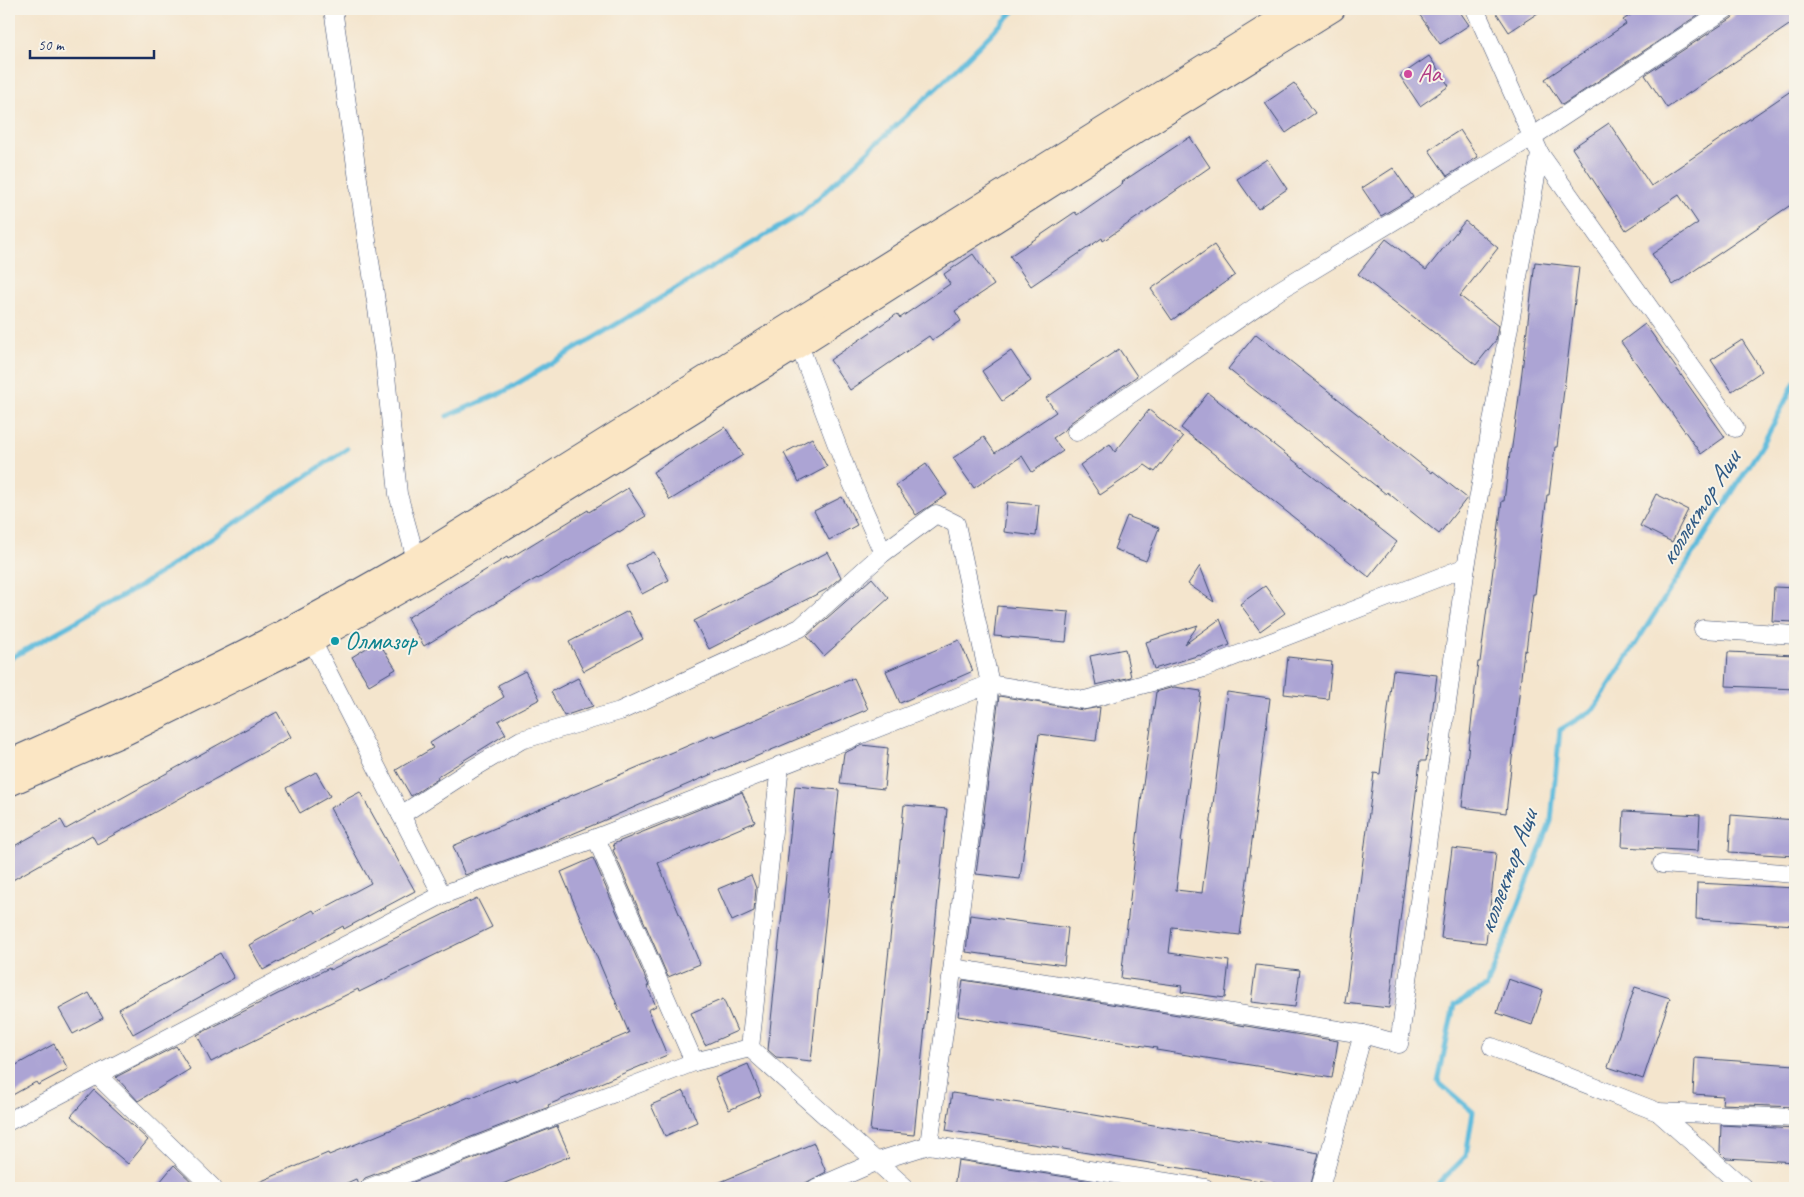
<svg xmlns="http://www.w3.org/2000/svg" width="1804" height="1197" viewBox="0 0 1804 1197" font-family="Caveat,sans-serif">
<rect width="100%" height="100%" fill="#f7f3e8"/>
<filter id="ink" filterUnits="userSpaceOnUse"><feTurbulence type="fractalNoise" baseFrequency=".02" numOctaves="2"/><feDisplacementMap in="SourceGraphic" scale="10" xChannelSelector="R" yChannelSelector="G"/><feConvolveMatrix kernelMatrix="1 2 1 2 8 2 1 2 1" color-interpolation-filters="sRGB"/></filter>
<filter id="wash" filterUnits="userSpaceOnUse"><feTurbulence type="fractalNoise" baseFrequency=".0096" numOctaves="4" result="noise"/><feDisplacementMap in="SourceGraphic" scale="20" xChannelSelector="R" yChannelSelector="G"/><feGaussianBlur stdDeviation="1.12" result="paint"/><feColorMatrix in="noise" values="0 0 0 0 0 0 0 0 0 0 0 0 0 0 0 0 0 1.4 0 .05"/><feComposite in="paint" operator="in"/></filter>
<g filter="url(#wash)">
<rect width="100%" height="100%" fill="#f4e5cd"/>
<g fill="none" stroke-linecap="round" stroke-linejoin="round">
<g stroke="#5ebbdc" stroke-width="5">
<path d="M447,416l56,-24 298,-178 143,-133 72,-72"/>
<path d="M9,659l131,-73 207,-137"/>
<path d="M1434,1188l32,-32 7,-44 -35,-30 16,-77 33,-19 64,-165 9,-91 34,-21 169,-265 32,-62"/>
</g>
</g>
<g id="blocks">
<g fill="#aca4d4">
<path d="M1427,9h31l11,16 -29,19 -21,-30z"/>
<path d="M1494,9h50l-35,23z"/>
<path d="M1640,9h67l-145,96 -17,-26 81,-55 -3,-4z"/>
<path d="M1737,9h58v12l-128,87 -22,-33 87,-57 3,-4z"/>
<path d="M1429,56l20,30 -29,20 -20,-30z"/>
<path d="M1294,83l21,30 -29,20 -21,-30z"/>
<path d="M1795,88v114l-122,83 -21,-31 46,-31 -19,-28 -53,35 -54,-82 37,-25 42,63z"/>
<path d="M1460,130l18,27 -31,19 -18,-26z"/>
<path d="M1190,137l20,30 -107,74 -1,-3 -71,48 -21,-30 65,-44 2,3 46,-32 -1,-1z"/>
<path d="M1267,159l20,30 -29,20 -21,-30z"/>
<path d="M1393,168l20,29 -32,19 -19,-28z"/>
<path d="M1465,221l33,27 -38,48 38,30 -2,14 -20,25 -118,-91 28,-35 40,31z"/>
<path d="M1214,245l21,30 -63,45 -21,-31z"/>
<path d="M973,254l21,31 -39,26 6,10 -29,19 -3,-4 -79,54 -20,-30 67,-46 3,4 50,-34 -6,-10z"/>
<path d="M1535,262l44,5 -22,180h-2l-6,48h-2l-12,99h-2l-7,57 -2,-1 -18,163 -44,-6 16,-145h2l7,-54h1l14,-107h2l6,-48h1l7,-48z"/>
<path d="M1645,324l80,113 -24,17 -80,-112z"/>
<path d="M1256,334l176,139 1,-2 34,27 -28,36 -52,-42 -1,2 -158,-125z"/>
<path d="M1742,340l20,31 -30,20 -21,-31z"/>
<path d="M1119,349l18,27 -67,47 -4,6 -13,9 10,13 -31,21 -10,-16 -48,32 -21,-30 31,-21 11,16 61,-41 -10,-14z"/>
<path d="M1011,351l20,30 -29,20 -20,-30z"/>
<path d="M1208,393l189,149 -28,35 -188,-149z"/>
<path d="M1149,410l34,27 -28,35 -10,-7 -45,30 -20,-30 30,-21 5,8z"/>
<path d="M725,427l18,28 -73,45 -17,-28z"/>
<path d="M812,438l15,29 -28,15 -15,-29z"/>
<path d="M926,464l21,31 -31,20 -20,-30z"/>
<path d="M628,488l18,28 -27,16 -1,-1 -80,48 -1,-1 -113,68 -17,-28 100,-61 1,2 80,-49 1,2z"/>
<path d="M1656,494l32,16 -16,32 -32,-16z"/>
<path d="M842,497l15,28 -28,15 -15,-29z"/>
<path d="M1007,502l32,3 -3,31 -32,-4z"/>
<path d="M1127,516l32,12 -13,33 -32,-12z"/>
<path d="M654,552l15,28 -27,14 -15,-28z"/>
<path d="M828,552l13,25 -14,12 -118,60 -15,-28z"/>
<path d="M1200,566l14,36 -26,-18z"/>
<path d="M872,578l17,20 -65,58 -17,-20z"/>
<path d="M1265,586l20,27 -25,18 -20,-27z"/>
<path d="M1774,587l21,1v34l-23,-1z"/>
<path d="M997,606l72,6 -3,30 -72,-6z"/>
<path d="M628,611l15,28 -59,32 -15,-29z"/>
<path d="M1220,619l10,26 -29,11 -1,-1 -46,14 -8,-27 52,-17 -13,19z"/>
<path d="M959,640l14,31 -73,32 -14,-32z"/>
<path d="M378,641l18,28 -27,16 -17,-28z"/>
<path d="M1125,649l6,28 -35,8 -6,-29z"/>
<path d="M1728,652l67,3v34l-69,-3z"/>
<path d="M1288,657l44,5 -4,37 -44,-5z"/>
<path d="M1393,670l44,5 -11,86h-6l-31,247 -44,-5 29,-230 6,1z"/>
<path d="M525,671l15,28 -42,22 8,13 -69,43 1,2 -27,17 -15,-26 37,-22 -3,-5 74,-46 -6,-12z"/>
<path d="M578,678l15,28 -29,10 -13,-24z"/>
<path d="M854,678l14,31 -125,53 -1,-1 -200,86 -77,28 -12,-29 260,-111 1,2z"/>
<path d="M1174,687l27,4 -20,151h1l-6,48 26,3 25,-201 43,6 -30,237 -68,-8 -3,26 60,8 -4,37 -44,-6 1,-6 -61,-8 22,-193 13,-93z"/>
<path d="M999,696l84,14 17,-3 -4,34 -57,-7 -19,145 -44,-5z"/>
<path d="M277,712l14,25 -194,107 -5,-9 -83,47v-33l52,-29 5,9z"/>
<path d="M862,745l26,3 -4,41 -44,-5 4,-31z"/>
<path d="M316,772l14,24 -30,17 -14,-25z"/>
<path d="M795,786l44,4 -28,271 -35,-4 -8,-7z"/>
<path d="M360,792l55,99 -71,38 -1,-3 -80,44 -14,-25 64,-35 2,3 56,-30 -41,-75z"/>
<path d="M742,792l13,30 -97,41 42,101 -32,13 -55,-127 2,-1 -2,-5z"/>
<path d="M904,805l43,4 -33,326 -44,-4z"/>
<path d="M1624,811l76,4 -2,36 -76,-4z"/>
<path d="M1731,815l64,5v36l-66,-4z"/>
<path d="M1452,848l44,5 -10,90 -45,-5z"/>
<path d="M593,858l56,128h-2l9,20 -8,4 19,45 -119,50 1,2 -184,71 -6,8 -3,-7 -21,9h-90l83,-35 1,2 47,-19 93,-39 1,1 45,-19v2l114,-48 -68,-161z"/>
<path d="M751,875l5,13 -2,23 -22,10 -14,-32z"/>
<path d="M1697,883l98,5v37l-99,-6z"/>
<path d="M477,898l15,29 -133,65 -1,-3 -147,73 -14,-27 132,-67 1,2z"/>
<path d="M970,915l98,13 -4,37 -98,-13z"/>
<path d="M220,953l14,25 -101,56 -14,-25z"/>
<path d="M1256,965l44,5 -5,37 -44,-5z"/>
<path d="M1508,979l35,12 -11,34 -35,-12z"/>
<path d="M963,980l375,61 -6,37 -176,-28 1,-2 -199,-32z"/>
<path d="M1635,987l35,11 -27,81 -35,-12z"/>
<path d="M89,993l14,25 -30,16 -14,-25z"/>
<path d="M723,999l14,32 -32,14 -14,-32z"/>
<path d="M54,1044l14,25 -30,16 -2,-3 -27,15v-28z"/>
<path d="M176,1046l14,23 -52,32 -22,-24z"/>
<path d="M1695,1058l100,7v42l-73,-3 1,-8 -30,-2z"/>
<path d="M748,1064l13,32 -32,14 -14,-32z"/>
<path d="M94,1090l54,50 -20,24 -57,-48z"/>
<path d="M684,1091l13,31 -32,14 -14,-31z"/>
<path d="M952,1093l101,15 266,45 -9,35h-6l-358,-58z"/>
<path d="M1721,1125l74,4v33l-69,-4 -6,-6z"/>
<path d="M557,1126l13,30 -77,32h-95z"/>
<path d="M814,1143l12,29 -30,16h-90z"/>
<path d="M958,1160l146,23 -1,5h-149z"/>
<path d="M174,1165l24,23h-43z"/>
</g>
</g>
</g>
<g filter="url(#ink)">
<use href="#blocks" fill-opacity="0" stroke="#3c4a6f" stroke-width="1"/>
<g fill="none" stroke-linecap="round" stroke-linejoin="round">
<defs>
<g id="street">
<path d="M333,9l51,347 14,138 18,65"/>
<path d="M1540,154l195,274"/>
<path d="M799,345l49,129 35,79"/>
<path d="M1076,432l204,-142 252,-153 194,-128"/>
<path d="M1703,629l92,6"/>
<path d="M312,641l130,254"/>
<path d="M401,815l71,-46 49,-29 99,-29 180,-83 83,-75 53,-39 20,10 34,160 -61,461"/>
<path d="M596,838l98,224"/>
<path d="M1662,864l133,10"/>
<path d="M953,968l410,66 36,10 67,-477 74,-413 -65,-145"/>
<path d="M1492,1047l166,65 86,76"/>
<path d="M750,1048l30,-283"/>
<path d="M750,1048l156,140"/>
<path d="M97,1075l116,113"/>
<path d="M1658,1112l137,6"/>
<path d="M9,1121l433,-226 154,-57 394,-154 95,16 119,-32 262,-101"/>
<path d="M369,1188l325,-126 56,-14"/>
<path d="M816,1188l62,-27 51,-16 276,43"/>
<path d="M1320,1188l43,-154"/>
</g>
<g id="secondary">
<path d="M9,762c99,-44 199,-89 294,-140 38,-20 75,-42 113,-63l880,-550"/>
<path d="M9,784l118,-52 185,-91 114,-65 373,-231 321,-204 213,-132"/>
</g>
</defs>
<use href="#street" stroke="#3c4a6f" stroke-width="19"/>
<use href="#secondary" stroke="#3c4a6f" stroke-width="26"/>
<use href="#street" stroke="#fff" stroke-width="18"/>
<use href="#secondary" stroke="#fbe6c4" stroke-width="24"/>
</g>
</g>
<circle fill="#d1479c" stroke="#f7f3e8" stroke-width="2" cx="1408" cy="74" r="5"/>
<circle fill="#0f9aa8" stroke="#f7f3e8" stroke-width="2" cx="335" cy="641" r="5"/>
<g text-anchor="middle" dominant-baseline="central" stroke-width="4" stroke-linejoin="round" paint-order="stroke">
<g font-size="25" fill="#b23c85" stroke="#f7f3e8" text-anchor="start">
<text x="1418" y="74">Аа</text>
</g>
<g font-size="25" fill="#0d838f" stroke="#f7f3e8" text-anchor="start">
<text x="345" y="641">Олмазор</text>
</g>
<g font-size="26" font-style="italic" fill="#2f5984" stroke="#f7f3e8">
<text transform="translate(1699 508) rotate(-58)">коллектор Ащи</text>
<text transform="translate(1507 872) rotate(-70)">коллектор Ащи</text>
</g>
</g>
<rect width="1804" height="1197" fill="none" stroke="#f7f3e8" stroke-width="30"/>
<path d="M30 50v8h124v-8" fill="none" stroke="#1b2f5e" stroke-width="2.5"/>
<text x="38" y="50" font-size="15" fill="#1b2f5e" stroke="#f7f3e8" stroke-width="4" paint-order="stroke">50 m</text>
</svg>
